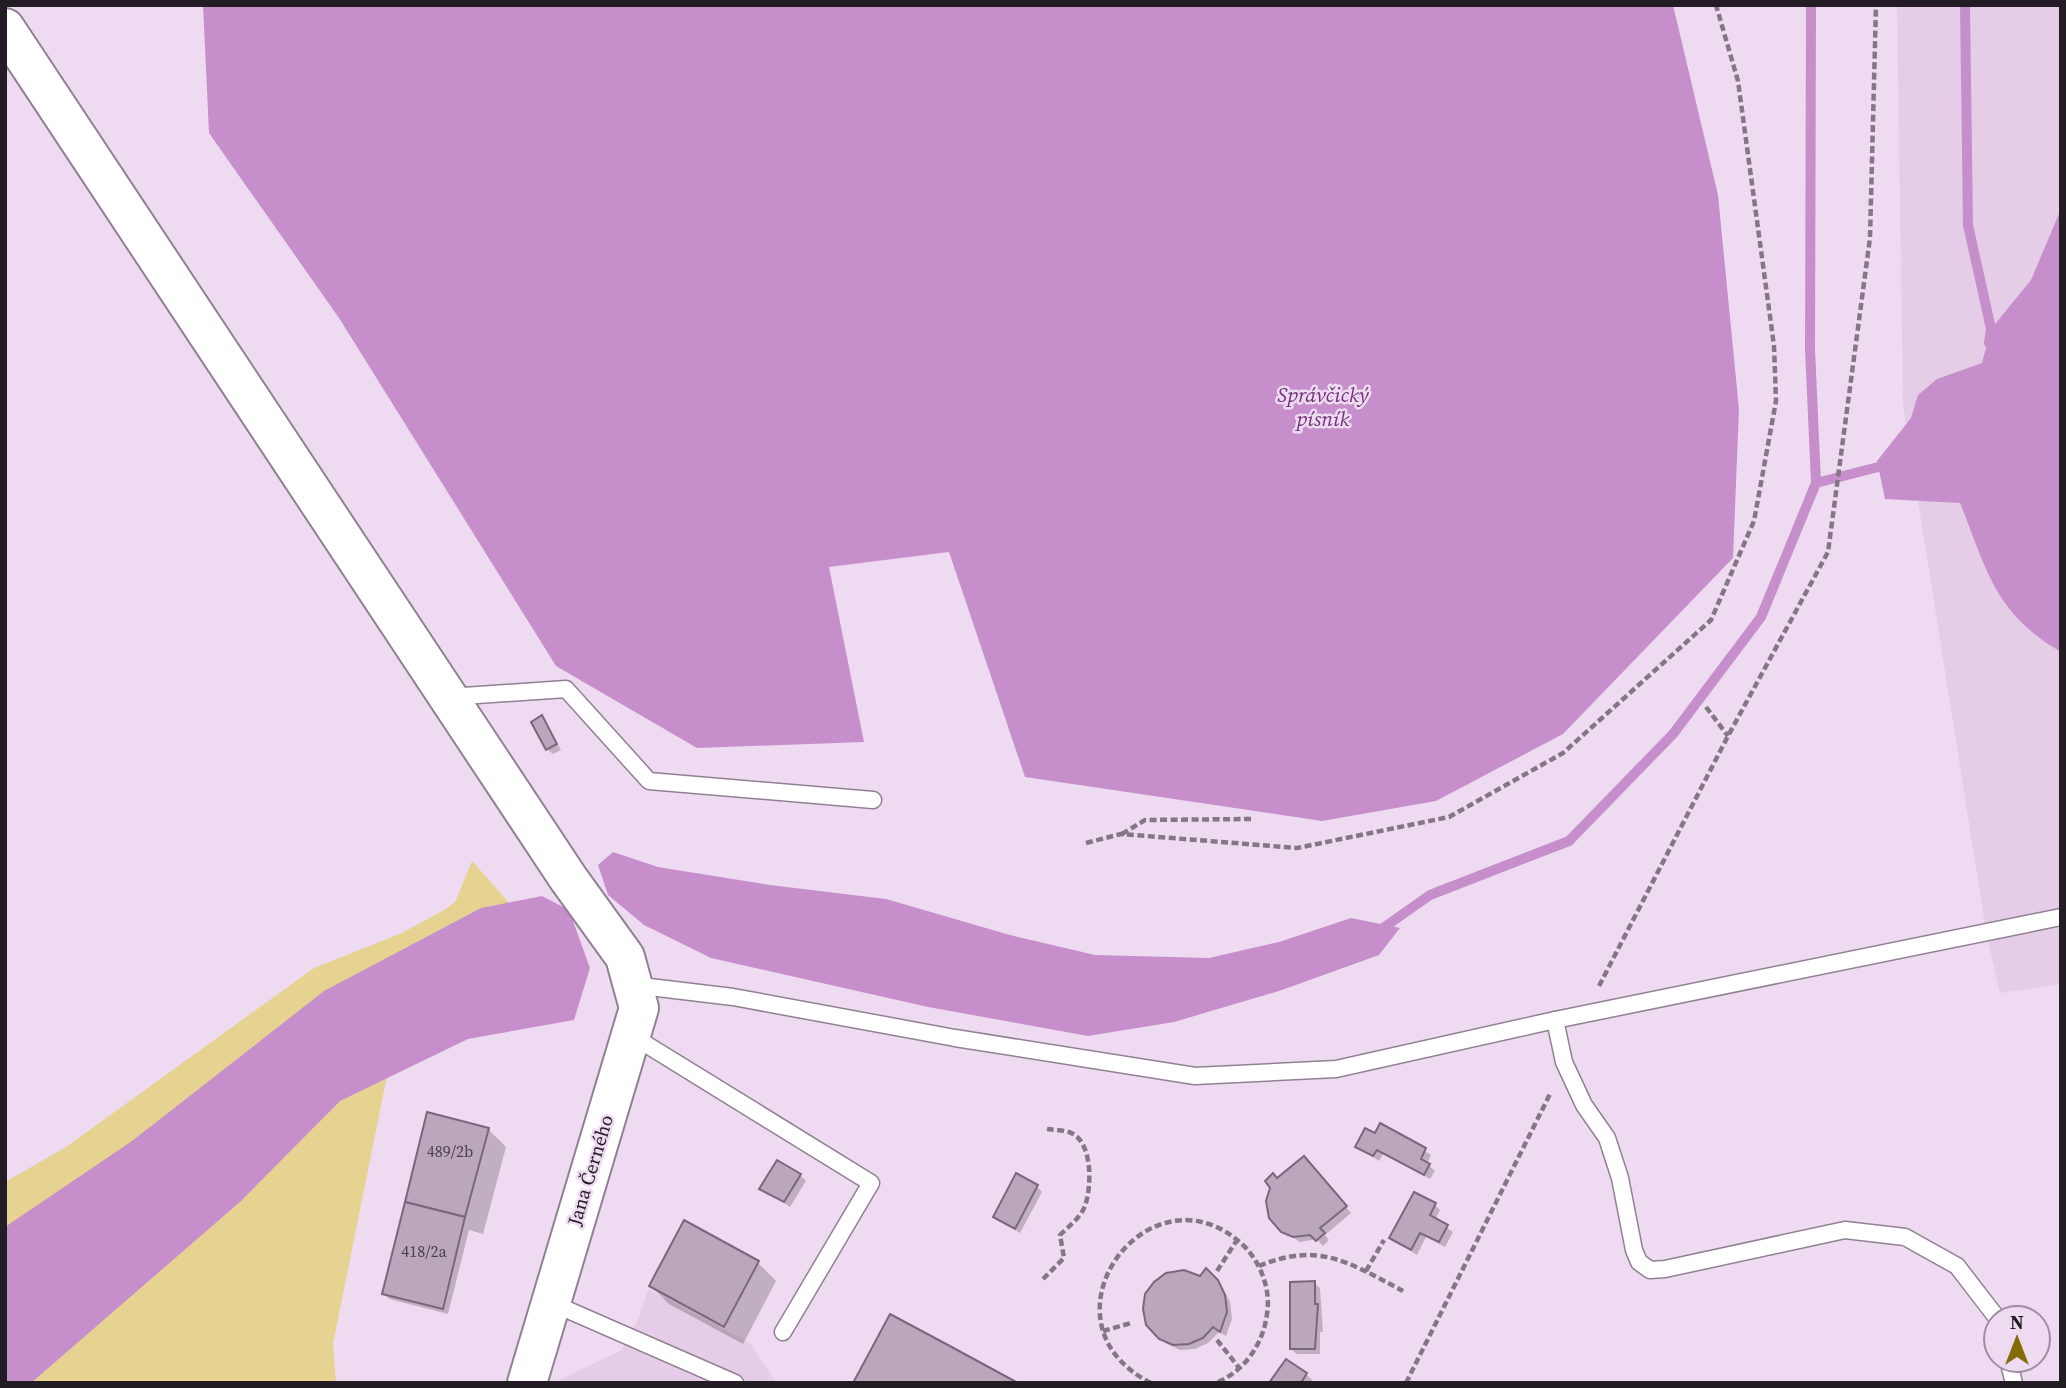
<svg xmlns="http://www.w3.org/2000/svg" width="2066" height="1388" viewBox="0 0 2066 1388" font-family="'Source Serif 4',serif">
<rect width="100%" height="100%" fill="#efdbf1"/>
<g fill="#e5cce7">
<path d="M1897,5h164v979l-61,9 -14,-62 -83,-526z"/>
<path d="M648,1289l102,54 27,40h-224l69,-33 17,-33z"/>
</g>
<path fill="#e7d391" d="M472,861l97,109 -181,101 -55,273 3,39h-331v-201l61,-35 248,-179 88,-35 42,-23 11,-8z"/>
<g fill="#c68fcc">
<path d="M203,5h1470l45,190 21,214 -6,149 -170,176 -127,67 -114,20 -297,-44 -76,-225 -120,15 35,175 -167,6 -141,-82 -217,-348 -130,-185z"/>
<path d="M2061,209v443c-67,-39 -74,-82 -101,-149l-75,-4 -8,-38 34,-43 7,-23 19,-16 45,-16 9,-34 40,-49z"/>
<path d="M613,852l45,15 112,18 116,14 124,36 85,20 114,3 70,-16 72,-24 49,10 -21,27 -100,36 -105,31 -86,14 -160,-29 -217,-49 -67,-33 -36,-30 -10,-30z"/>
<path d="M542,896l27,14 21,58 -16,52 -106,19 -128,62 -99,100 -210,182h-26v-156l127,-86 192,-150 157,-83z"/>
</g>
<g fill="#0003">
<path d="M542,718l19,32 -8,4 -6,-5z"/>
<path d="M1381,1125l50,30 -4,9 8,7 -5,8 -47,-25 -4,7 -22,-15 19,-10z"/>
<path d="M488,1129l18,18 -23,87 -14,-4 -21,84 -59,-15 -5,-6z"/>
<path d="M1309,1164l42,49 -26,22 4,5 -6,6 -6,-7 -17,3 -18,-11 -5,-51z"/>
<path d="M800,1175l6,6 -16,26 -28,-19z"/>
<path d="M1037,1187l5,5 -22,41 -25,-16z"/>
<path d="M1435,1205l5,5 -5,10 18,12 -8,15 -19,-10 -9,18 -26,-17z"/>
<path d="M685,1223l73,40 18,18 -33,63 -74,-40 -18,-18z"/>
<path d="M1206,1271l17,17 7,14 2,17 -6,17 -7,-4 -11,11 -13,6 -15,1 -13,-6 -19,-20z"/>
<path d="M1314,1283l6,5 3,44h-3v22h-23l-6,-5z"/>
<path d="M1306,1374l6,6 -2,3h-37z"/>
</g>
<g fill="none" stroke-linecap="round" stroke-linejoin="round">
<g stroke="#c68fcc" stroke-width="10">
<path d="M1811,5l-1,344 6,134"/>
<path d="M1965,5l3,220 23,104 -2,14"/>
<path d="M1376,933l54,-38 139,-54 104,-107 88,-117 55,-134 74,-19"/>
</g>
</g>
<g fill="#baa7bb" stroke="#79687b" stroke-width="2">
<path d="M542,715l15,29 -11,6 -15,-28z"/>
<path d="M427,1112l62,16 -24,89 -60,-15z"/>
<path d="M1380,1123l46,25 -5,11 9,5 -6,11 -47,-25 -4,6 -18,-9 10,-19 10,5z"/>
<path d="M1304,1156l43,50 -27,22 5,5 -9,8 -6,-6 -17,2 -12,-5 -12,-14 -3,-17 4,-13 -5,-7 8,-8 4,5z"/>
<path d="M777,1160l24,14 -17,28 -25,-13z"/>
<path d="M1016,1173l22,12 -23,44 -22,-12z"/>
<path d="M1414,1192l22,11 -6,12 18,10 -9,17 -19,-9 -9,17 -22,-12z"/>
<path d="M405,1202l60,15 -22,92 -61,-15z"/>
<path d="M684,1220l75,41 -35,66 -75,-41z"/>
<path d="M1206,1268l12,12 7,15 2,17 -7,20 -7,-5 -10,11 -14,6 -16,1 -14,-6 -13,-14 -3,-16 2,-15 9,-12 12,-9 18,-3 16,6z"/>
<path d="M1315,1281v23h3l-3,45h-25v-67z"/>
<path d="M890,1314l58,31 70,38h-165z"/>
<path d="M1286,1359l21,14 -6,10h-32z"/>
</g>
<g fill="none" stroke-linecap="round" stroke-linejoin="round">
<defs>
<g id="lane">
<path d="M449,697l117,-8 83,92 224,19"/>
<path d="M633,985l100,12 222,41 240,38 141,-7 219,-49 506,-103"/>
<path d="M1555,1020l9,42 20,43 23,33 13,40 14,72 5,12 11,8 15,-1 180,-39 60,7 52,29 40,52"/>
<path d="M631,1035l240,148 -88,149"/>
<path d="M552,1303l183,80"/>
<path d="M2008,1360l6,23"/>
</g>
<path id="secondary" d="M5,28l563,850 57,79 14,51 -112,375"/>
</defs>
<use href="#lane" stroke="#918093" stroke-width="19"/>
<use href="#secondary" stroke="#918093" stroke-width="42"/>
<g stroke="#837685" stroke-width="4.5" stroke-dasharray="7 3.5" stroke-linecap="butt">
<path d="M1706,707l22,29"/>
<path d="M1122,834l23,-14 107,-1"/>
<path d="M1086,843l35,-9 176,14 152,-31 114,-64 148,-133 43,-99 22,-120 -2,-55 -36,-265 -22,-76"/>
<path d="M1599,986l129,-250 100,-184 42,-314 6,-233"/>
<path d="M1259,1266c60,-25 91,-3 144,25"/>
<path d="M1217,1271l20,-31"/>
<path d="M1366,1271l18,-31"/>
<path d="M1043,1279l21,-21 -4,-23c9,-9 20,-17 25,-29 7,-20 8,-66 -16,-74 -6,-2 -15,-2 -22,-3"/>
<path d="M1103,1331l28,-8"/>
<path d="M1217,1340l23,29"/>
<path d="M1151,1383c-122,-62 0,-226 93,-137 17,17 27,44 23,68 -4,30 -22,57 -51,69"/>
<path d="M1406,1383l145,-291"/>
</g>
<use href="#lane" stroke="#fff" stroke-width="16"/>
<use href="#secondary" stroke="#fff" stroke-width="38"/>
</g>
<g text-anchor="middle" dominant-baseline="central" stroke-width="5" stroke-linejoin="round" paint-order="stroke">
<g font-size="16" fill="#493f4a">
<text x="450" y="1151">489/2b</text>
<text x="424" y="1251">418/2a</text>
</g>
<g font-size="19" fill="#231c24" stroke="#efdbf1">
<text transform="translate(590 1170) rotate(-73)">Jana Černého</text>
</g>
<g font-size="21" font-style="italic" fill="#73317b" stroke="#efdbf1">
<text x="1323" y="394">Správčický<tspan x="1323" dy="24">písník</tspan></text>
</g>
</g>
<rect width="2066" height="1388" fill="none" stroke="#231c24" stroke-width="14"/>
<g transform="translate(2017 1339)"><circle r="33" fill="#efdbf1" stroke="#9d8f9f" stroke-width="2"/>
<path d="M0-5L12 26L0 18L-12 26Z" fill="#836b07"/>
<text y="-10" font-size="19" font-weight="bold" text-anchor="middle" fill="#231c24">N</text>
</g>
</svg>
